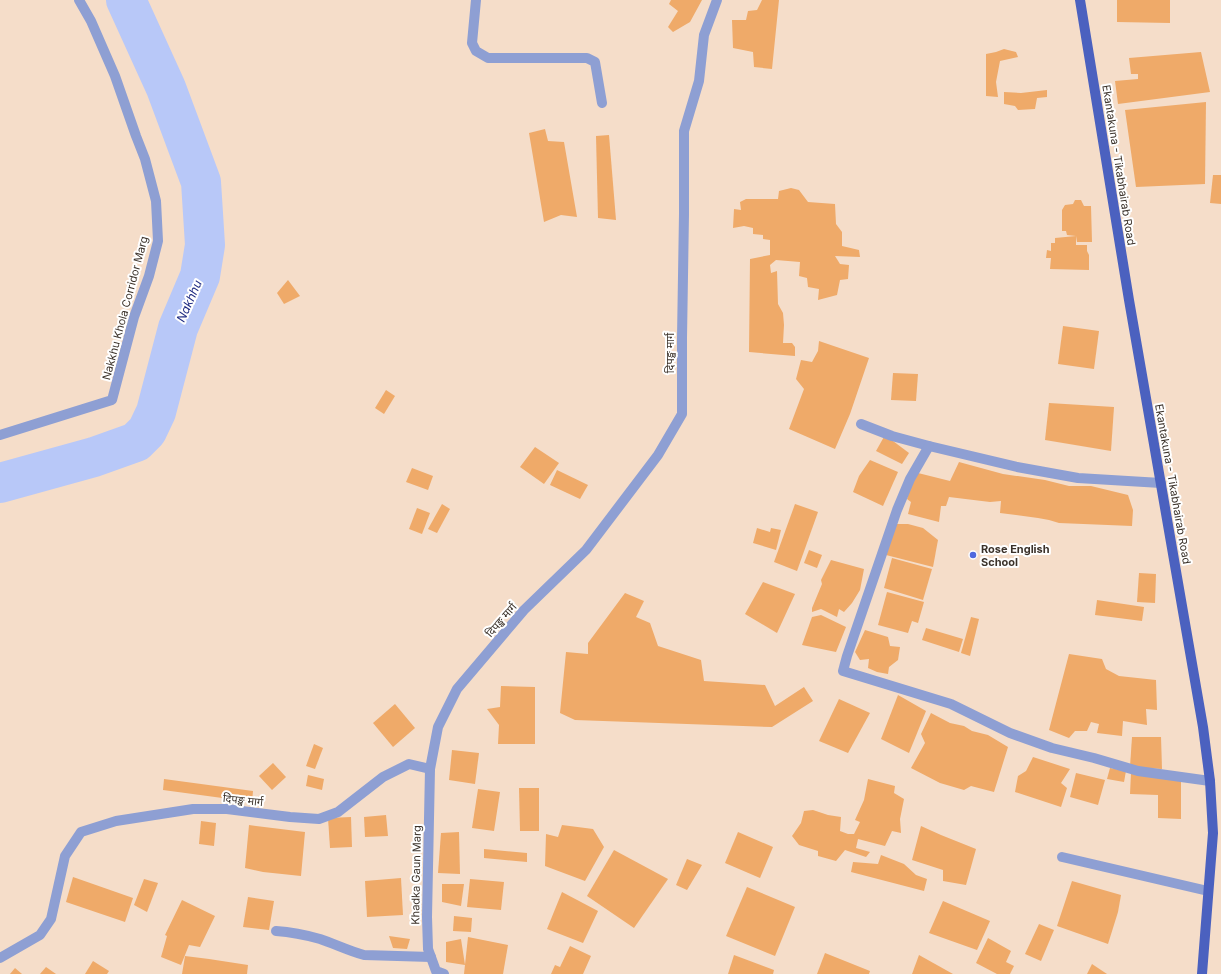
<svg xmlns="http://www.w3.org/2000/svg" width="1221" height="974" viewBox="0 0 1221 974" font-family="Inter,'Noto Sans Devanagari',sans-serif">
<rect width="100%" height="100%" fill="#f5ddc9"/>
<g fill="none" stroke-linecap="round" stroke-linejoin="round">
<path stroke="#b8c8f8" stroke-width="40" d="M0,483l94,-26 42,-15 11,-11 9,-19 22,-84 22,-52 5,-31 -4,-63 -35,-94 -40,-88"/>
</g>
<g fill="#efaa69">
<path d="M671,0h31l-12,22 -17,10 -5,-5 10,-16 -9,-7z"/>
<path d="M762,0h17l-7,69 -18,-2 -1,-15 -20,-4 -1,-28h14l2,-9 9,-1z"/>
<path d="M1117,0h53v23l-53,-1z"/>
<path d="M1004,49l12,3 2,5 -18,4 -4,21 2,15 -12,-1v-42l10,-2z"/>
<path d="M1201,52l9,40 -92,12 -3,-23 23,-2v-5h-7l-2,-16z"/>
<path d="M1047,90v7l-10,1 -2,11 -17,1 -3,-4 -11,-2v-12l17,1z"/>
<path d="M1206,102l-1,82 -69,3 -11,-77z"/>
<path d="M545,129l3,12 16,1 13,75 -16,-2 -17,7 -15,-89z"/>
<path d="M609,135l7,85 -18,-2 -2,-82z"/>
<path d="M1213,175h8v29l-11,-1z"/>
<path d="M791,188l8,2 9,12 27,2 1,20 6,8v14l17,4 1,7 -25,-1 5,8 9,1 -1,14 -8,1 -3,15 -19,5 1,-11 -11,-2 -1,-9 -8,-2 1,-14 -24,-2 -6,5 1,8 6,-2 1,33 5,9 1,12 -1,18h9l3,4v9l-46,-4 1,-93 20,-4v-15l-7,-1v-4l-10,-1v-6l-9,-2 -11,2 1,-19 7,1 -1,-8 6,-3h32l1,-8z"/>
<path d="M1075,200h6l3,6h7l1,36h-15l-1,-6v9h11v6l2,4v15l-39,-1 1,-11h-5l1,-8 4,1v-8h4v-5l21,-2 -9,-1 -1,-4h-4v-21l3,-5 8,-1z"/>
<path d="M288,280l12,16 -16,8 -7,-11z"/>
<path d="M1063,326l36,5 -5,38 -36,-5z"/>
<path d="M819,341l50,17 -19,56 -15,35 -46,-20 15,-40 -8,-10 5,-19 11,2 6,-11z"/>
<path d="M893,373l25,1 -2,27 -25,-1z"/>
<path d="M386,390l9,6 -11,18 -9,-6z"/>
<path d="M1049,403l65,4 -3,44 -66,-11z"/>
<path d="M885,435l24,18 -7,11 -26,-13z"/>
<path d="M535,447l24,16 -15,21 -24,-17z"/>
<path d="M870,460l28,12 -15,34 -30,-14 6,-16z"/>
<path d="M959,462l44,12 42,6 24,6h22l37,9 5,15 -1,16 -73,-3 -10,-3 -11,-2 -38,-5 1,-12 -11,1 -41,-5 -3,9h-5l-2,16 -31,-8 3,-12 -4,-3 7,-27 36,9z"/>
<path d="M412,468l21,8 -5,14 -22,-8z"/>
<path d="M557,470l31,15 -8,14 -30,-14z"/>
<path d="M442,504l8,5 -13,24 -9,-4z"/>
<path d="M795,504l23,8 -21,59 -23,-9z"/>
<path d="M417,508l13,5 -8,21 -13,-5z"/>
<path d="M895,524h13l15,4 15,12 -5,27 -47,-12z"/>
<path d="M757,528l13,4 1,-4 10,2 -5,20 -23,-7z"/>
<path d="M809,550l13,5 -5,13 -13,-5z"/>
<path d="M892,558l40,11 -9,31 -39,-12z"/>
<path d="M831,560l33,9 -4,21 -8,13 -8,9 -5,-3 -2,8 -16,-8 -9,3v-4l10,-24 -1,-4z"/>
<path d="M1139,573l17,1 -1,29 -18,-1z"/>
<path d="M763,582l32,12 -18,39 -32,-19z"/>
<path d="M887,592l37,10 -6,21 -6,-2 -4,12 -30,-8z"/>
<path d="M625,593l19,8 -8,16 14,6 8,23 43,14 3,21 61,4 10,21 29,-19 9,14 -41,26 -197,-7 -15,-7 6,-61 22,2v-11z"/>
<path d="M1097,600l47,7 -2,14 -47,-6z"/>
<path d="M821,615l25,12 -10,25 -34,-7 10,-28z"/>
<path d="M971,617l8,2 -9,37 -9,-3z"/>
<path d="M926,628l37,11 -4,13 -37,-12z"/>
<path d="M865,630l23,7 2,9 10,1 -2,13 -9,7 -1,7 -11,-2 -9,-4 1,-9 -9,1 -5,-8z"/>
<path d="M1069,654l33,5 4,10 13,7 37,4 1,30 -11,-1 1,16 -24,-4 -1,15 -25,-3 2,-9 -8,-2 -4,9h-12l-6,7 -20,-8z"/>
<path d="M501,686l34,1v57h-37l1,-19 -12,-16 13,-2z"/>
<path d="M898,695l28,16 -17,42 -28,-14z"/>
<path d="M839,699l31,14 -22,40 -29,-12z"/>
<path d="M395,704l20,24 -22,19 -20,-24z"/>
<path d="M931,713l19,10 14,3 8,5 16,4 20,12 -14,45 -23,-6 -7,4 -24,-7 -29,-15 14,-25 -4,-9z"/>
<path d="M1132,737h29l1,32 -32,-2z"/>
<path d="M314,744l9,4 -8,21 -9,-3z"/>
<path d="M452,750l27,3 -4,31 -26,-4z"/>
<path d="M1033,757l37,12 -9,14 6,5 -6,19 -46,-15 3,-16 8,-5z"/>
<path d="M273,763l13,14 -14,13 -13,-14z"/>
<path d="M1110,768l16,3 -2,11 -17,-3z"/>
<path d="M1076,773l29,7 -7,25 -28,-8z"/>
<path d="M1131,773l50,7v39l-23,-1v-23l-28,-1z"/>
<path d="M308,775l16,4 -2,11 -16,-4z"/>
<path d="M164,779l89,12 -1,11 -89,-12z"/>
<path d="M868,779l27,7 -1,7 10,6 -4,20 1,14 -9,-2 -7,15 -27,-7 -2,9 14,4 -4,5 -21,-7 -9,11 -18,-5v-5l-19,-6 -7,-9 9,-13 3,-12 9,-1 15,5 13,2 -1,14 8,3h6l6,-12 -5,-2 9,-20z"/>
<path d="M519,788h20v43h-19z"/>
<path d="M478,789l22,3 -6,39 -22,-3z"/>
<path d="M386,815l2,21 -23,1 -1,-20z"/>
<path d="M351,817l1,30 -22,1 -2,-30z"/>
<path d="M201,821l15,2 -2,23 -15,-2z"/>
<path d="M249,825l56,7 -4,44 -38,-4 -18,-4z"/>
<path d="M562,825l31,4 11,18 -19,34 -40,-15 1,-32 12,3z"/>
<path d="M921,826l20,9 35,14 -10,36 -23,-4v-11l-31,-10z"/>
<path d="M459,832l1,42 -22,-1 3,-40z"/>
<path d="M738,832l35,15 -13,31 -35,-15z"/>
<path d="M484,849l43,4v9l-43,-4z"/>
<path d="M614,850l54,29 -34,49 -47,-32z"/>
<path d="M881,855l23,9 12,11 11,4 -3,12 -73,-19 2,-10 25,2z"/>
<path d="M687,859l15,6 -15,25 -11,-5z"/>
<path d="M73,877l60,21 -8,24 -59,-20z"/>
<path d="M401,878l2,37 -36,2 -2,-36z"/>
<path d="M144,879l14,4 -11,29 -13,-7z"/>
<path d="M470,879l34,3 -3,28 -34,-3z"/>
<path d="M1072,881l49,14 -3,17 -10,32 -51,-18z"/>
<path d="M442,884h22l-3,22 -19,-4z"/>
<path d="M747,887l48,20 -20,49 -49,-20z"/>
<path d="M562,892l36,19 -15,32 -36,-14z"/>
<path d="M248,897l26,4 -5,29 -26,-3z"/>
<path d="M182,900l33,16 -15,31 -11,-2 -8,20 -20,-8 6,-21 -2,-1z"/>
<path d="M943,901l47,20 -13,29 -48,-17z"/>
<path d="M454,916l18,2 -1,14 -18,-1z"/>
<path d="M1039,924l15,6 -13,31 -16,-7z"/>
<path d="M389,936l21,3 -3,10 -14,-1z"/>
<path d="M468,937l40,8 -5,29h-39z"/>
<path d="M988,938l23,13 -5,11 8,4 -4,8h-13l-21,-11z"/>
<path d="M461,939l4,26 -19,-3v-20z"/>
<path d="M570,946l21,10 -8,18h-32l4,-9 5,2z"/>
<path d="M825,953l45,18 -1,3h-52z"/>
<path d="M734,955l40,15 -1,4h-45z"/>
<path d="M919,955l34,19h-41z"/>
<path d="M185,956l24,3 39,6 -1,9h-65z"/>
<path d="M93,961l16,10 -2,3h-22z"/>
<path d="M1092,964l15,10h-20z"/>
<path d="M46,967l10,7h-16z"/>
<path d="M15,968l7,6h-12z"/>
</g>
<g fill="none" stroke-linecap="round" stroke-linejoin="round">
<g stroke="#8e9fd3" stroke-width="10">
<path d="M476,0l-4,43 4,8 12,7h99l8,4 7,41"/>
<path d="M861,424l31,12 37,10 88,21 61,11 83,5"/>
<path d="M0,435l112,-35 22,-83 15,-41 9,-35 -2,-40 -11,-42 -9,-23 -21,-60 -24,-55 -12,-21"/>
<path d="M929,446l-19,33 -13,31 -50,146 -4,15 108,33 59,29 42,15 42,10 44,13 72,10"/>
<path d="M430,769l-3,148 1,32 8,22 8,3"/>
<path d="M1062,857l146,34"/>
<path d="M276,931c15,1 30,4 44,8 15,5 29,12 44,16l67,2"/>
<path d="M0,958l40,-23 11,-16 14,-63 16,-24 35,-11 77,-12h34l63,8 29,2 19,-7 45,-35 26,-13 21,5 8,-42 19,-38 67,-79 62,-60 72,-95 24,-41v-76l2,-124v-83l15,-50 5,-46 13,-35"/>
</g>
<path stroke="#4b61bf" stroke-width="10" d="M1080,0l49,300 74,427 7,54 3,52 -11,141"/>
</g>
<circle fill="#5069de" stroke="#fff" stroke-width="1.5" cx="973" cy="555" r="4"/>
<g text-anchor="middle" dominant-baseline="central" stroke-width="4" stroke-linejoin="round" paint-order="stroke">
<g font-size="11" fill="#3b322a" stroke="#fff">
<text transform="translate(1119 165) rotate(81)">Ekantakuna - Tikabhairab Road</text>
<text transform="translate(125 308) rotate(-75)">Nakkhu Khola Corridor Marg</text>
<text transform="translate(670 353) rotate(-90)">दिपङ्ख मार्ग</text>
<text transform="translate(1173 484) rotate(80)">Ekantakuna - Tikabhairab Road</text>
<text transform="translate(501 620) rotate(-49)">दिपङ्ख मार्ग</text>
<text transform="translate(243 800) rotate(6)">दिपङ्ख मार्ग</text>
<text transform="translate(416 875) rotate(-89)">Khadka Gaun Marg</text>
</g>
<g font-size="11" font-weight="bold" fill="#3b322a" stroke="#fff" text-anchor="start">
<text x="981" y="549">Rose English<tspan x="981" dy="13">School</tspan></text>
</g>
<g font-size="12" font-style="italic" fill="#1f2b82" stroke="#fff">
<text transform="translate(189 301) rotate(-66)">Nakhhu</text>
</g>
</g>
</svg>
